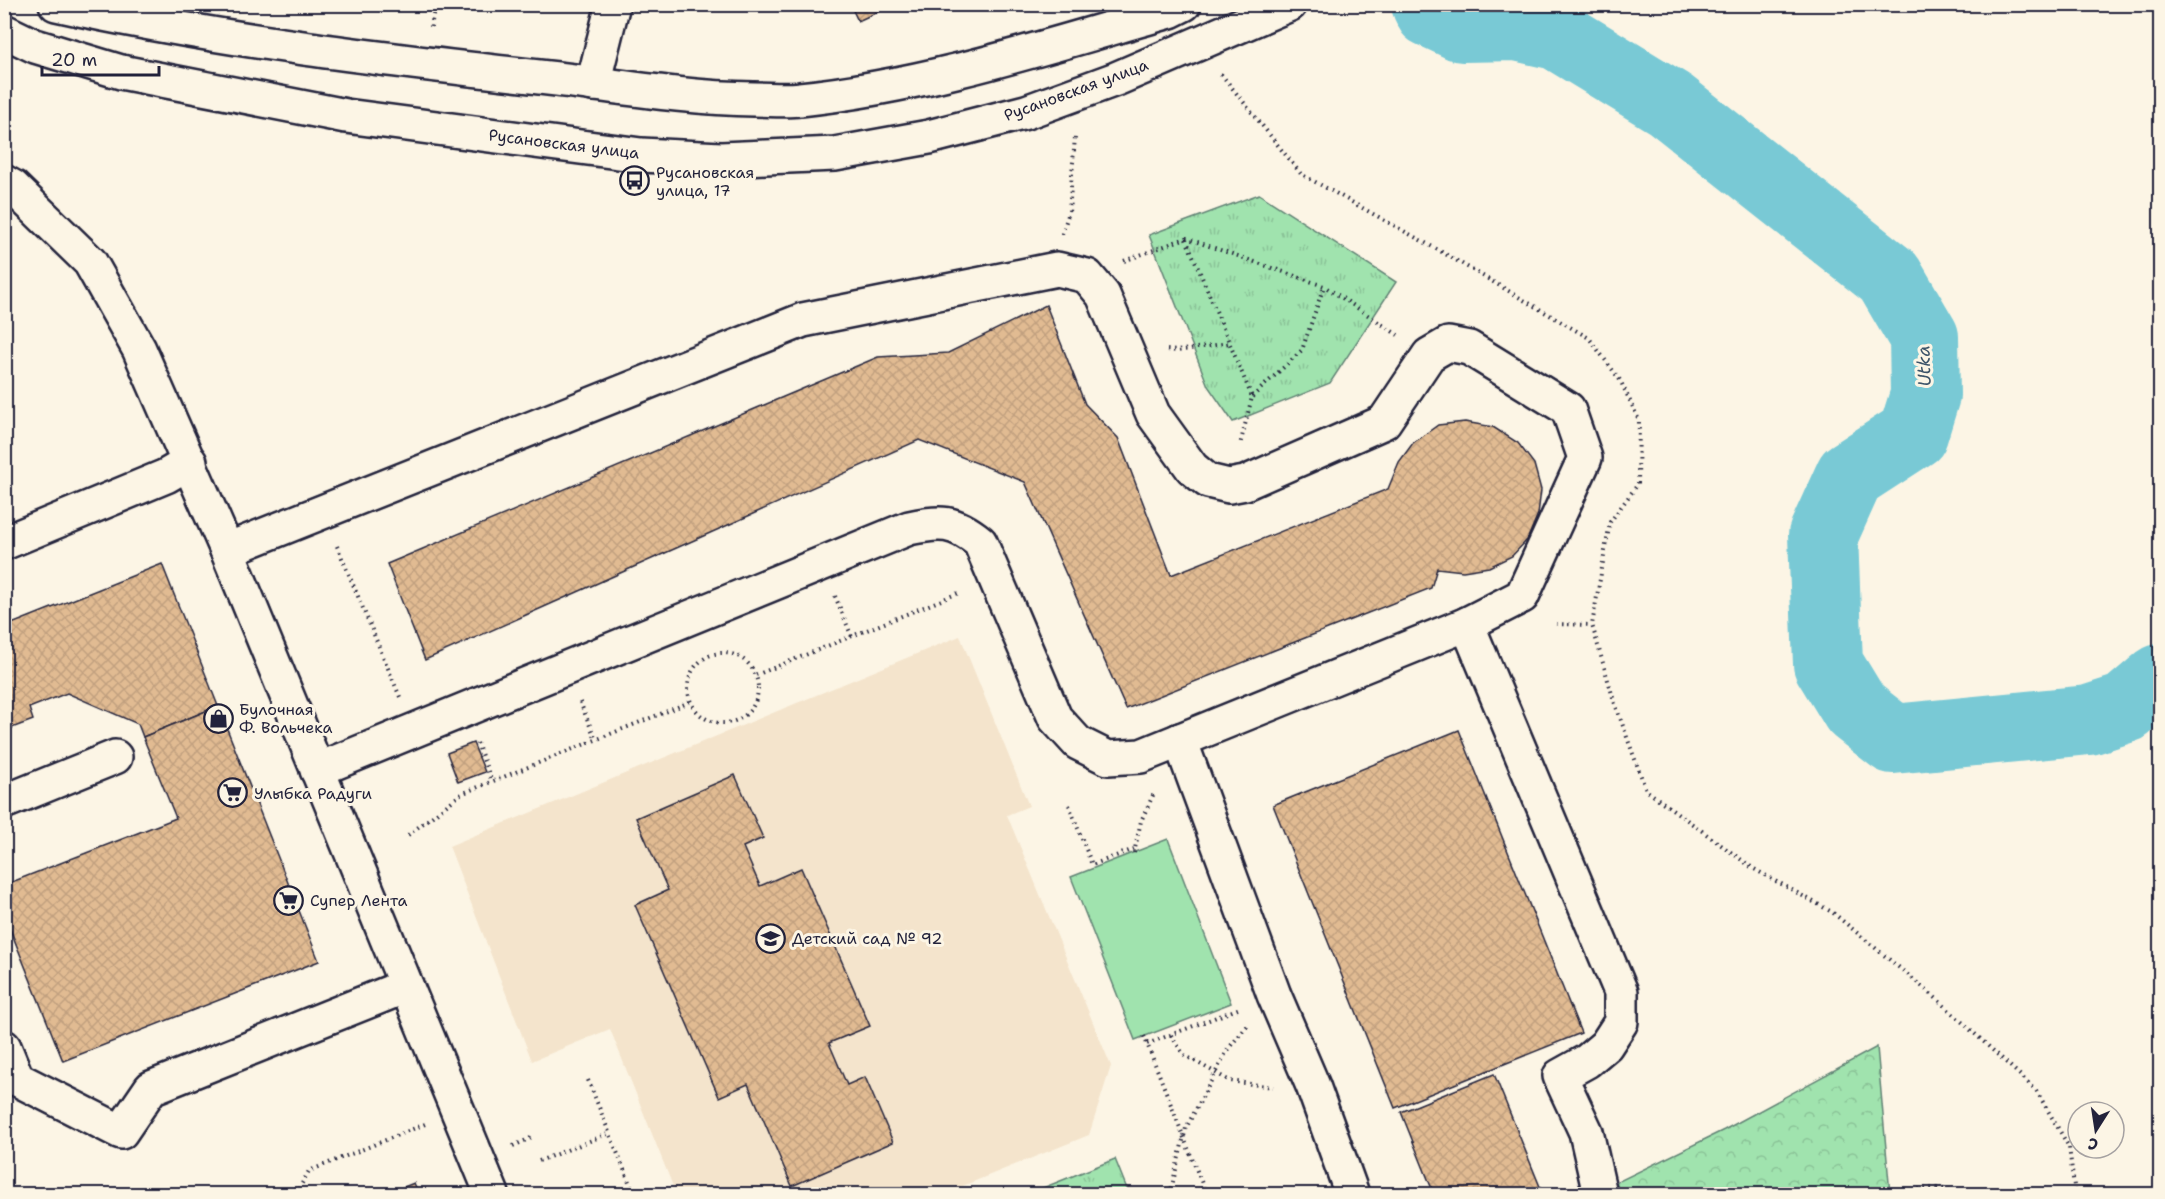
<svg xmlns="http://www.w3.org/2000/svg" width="2165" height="1199" viewBox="0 0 2165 1199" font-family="'Shantell Sans',sans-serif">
<defs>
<pattern id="forest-crowns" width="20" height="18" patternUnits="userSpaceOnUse" patternTransform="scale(1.5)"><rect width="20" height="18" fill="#a0e3ae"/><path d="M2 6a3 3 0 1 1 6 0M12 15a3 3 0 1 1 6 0" fill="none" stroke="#8ac297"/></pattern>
<pattern id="park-tufts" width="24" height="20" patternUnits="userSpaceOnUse" patternTransform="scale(1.5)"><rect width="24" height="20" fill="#a0e3ae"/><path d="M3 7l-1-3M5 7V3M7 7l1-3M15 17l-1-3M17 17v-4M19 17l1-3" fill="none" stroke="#8ac297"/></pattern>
<pattern id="building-cross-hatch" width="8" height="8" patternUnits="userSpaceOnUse" patternTransform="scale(1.5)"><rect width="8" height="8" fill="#e1bb92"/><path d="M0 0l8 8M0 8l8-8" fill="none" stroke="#c1a07f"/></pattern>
</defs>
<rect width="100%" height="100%" fill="#fcf5e5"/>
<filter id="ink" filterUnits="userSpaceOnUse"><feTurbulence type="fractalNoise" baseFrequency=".0167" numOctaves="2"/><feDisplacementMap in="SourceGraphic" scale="12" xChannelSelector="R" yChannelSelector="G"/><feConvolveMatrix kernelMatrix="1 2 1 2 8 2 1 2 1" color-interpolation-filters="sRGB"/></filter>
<g filter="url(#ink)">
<path fill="#f4e4cc" d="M960,636l69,170 -22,9 104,251 -22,69 -146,59h-267l-66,-165 -78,32 -83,-215z"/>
<path fill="#a0e3ae" stroke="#618274" stroke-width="1.5" d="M1168,839l63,164 -96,37 -64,-163z"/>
<path fill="url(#forest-crowns)" stroke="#618274" stroke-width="1.5" d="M1877,1047l13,147h-273l-4,-10 111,-54z"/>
<g fill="url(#park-tufts)" stroke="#618274" stroke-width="1.5">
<path d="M1259,194l137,88 -66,101 -97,39 -25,-36 -59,-151z"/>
<path d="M1115,1159l14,35h-101z"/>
</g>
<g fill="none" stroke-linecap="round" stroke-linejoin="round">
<path stroke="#79c9d5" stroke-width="70" d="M1426,4l4,8 32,15 55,-1 40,9 113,69 219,173 35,60 1,58 -12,39 -63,41 -27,60 5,129 28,46 37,29 196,-19 37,-12 34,-29"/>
</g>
<g fill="url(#building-cross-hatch)" stroke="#22223b" stroke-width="1.5">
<path d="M850,4h45l-37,17z"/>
<path d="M1046,305l39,99 33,34 53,137 217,-86 11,-27 14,-19 25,-18 27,-3 28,5 25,16 16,21 7,26 -3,24 -11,26 -15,16 -23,11 -26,4 -26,-3 -6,20 -305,121 -101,-227 -106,-42 -494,220 -38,-96 491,-207 70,-4z"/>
<path d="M162,564l56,142 -75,31 -5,-13 -71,-31 -38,15 4,12 -29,11v-104z"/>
<path d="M218,706l101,255 -256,100 -59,-147v-29l172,-67 -33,-81z"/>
<path d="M1459,730l122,303 -186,75 -122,-303z"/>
<path d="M473,743l12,29 -27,10 -11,-29z"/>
<path d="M735,775l28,63 -20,9 17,39 41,-18 69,158 -41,17 18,42 18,-8 28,65 -101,44 -44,-102 -29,13 -84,-192 33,-15 -32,-72z"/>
<path d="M1494,1074l49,120h-109l-33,-82z"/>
<path d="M414,1183l5,11h-33z"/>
</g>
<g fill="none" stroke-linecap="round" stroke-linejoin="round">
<defs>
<g id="minor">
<path d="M56,4c165,37 333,56 501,75 65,8 131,19 197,20 15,0 31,2 46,0 126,-13 248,-53 370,-88l14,-7"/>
<path d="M4,31l31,15 86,26 225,44 295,39 80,4 114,-5 94,-17 97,-25 90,-33 174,-75"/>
<path d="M593,84l20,-80"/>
<path d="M4,182l9,5 77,75 49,87 88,201 265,644"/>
<path d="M4,543l162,-67 24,-14"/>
<path d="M227,550l576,-230 254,-51 30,7 16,19 50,119 39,54 16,13 21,5 16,-3 139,-61 45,-67 19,-11 21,4 99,61 17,49 -63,138 -55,28 -326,132 -33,2 -30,-15 -23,-25 -75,-176c-26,-21 -39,-21 -71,-14l-592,242"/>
<path d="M1467,624l154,368v30l-15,23 -19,16 -27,15 26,56 14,62"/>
<path d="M1180,740l94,255 39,91 39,108"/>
<path d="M4,802l111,-45"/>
<path d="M4,1047l13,32 104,53 30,-44 255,-102"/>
</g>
</defs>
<use href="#minor" stroke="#22223b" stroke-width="38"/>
<g stroke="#22223b" stroke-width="4" stroke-dasharray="1.5 4.5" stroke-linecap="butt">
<path d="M431,27l4,-23"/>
<path d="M1221,74l80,100 139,77 149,87 31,42 19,40 -1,64 -28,38 -18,103 22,76 32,89 108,79 78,43 105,87 99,91 33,57 6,47"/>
<path d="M1062,234l7,-22 6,-75"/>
<path d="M1186,239l66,158 -12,48"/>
<path d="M1124,261l62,-23 138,48 74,49"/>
<path d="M1167,350l10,1 52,-8"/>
<path d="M1252,397l50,-47 22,-64"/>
<path d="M337,546l63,151"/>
<path d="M835,596l17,41"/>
<path d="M1556,624l36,1"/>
<circle cx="723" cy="688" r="35"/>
<path d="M756,675l205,-83"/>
<path d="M580,702l16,38"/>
<path d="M477,743l15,39"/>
<path d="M1069,805l23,60 42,-16"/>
<path d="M408,835l53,-41 229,-92"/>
<path d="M1134,853l7,-32 14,-30"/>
<path d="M1171,1035l13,20 46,26 43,6"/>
<path d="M1144,1036l62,158"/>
<path d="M1147,1044l93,-36"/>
<path d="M588,1080l46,114"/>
<path d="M513,1146l18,-8"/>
<path d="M539,1161l71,-28"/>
<path d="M296,1194l13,-23 116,-47"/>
<path d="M1131,1194h15"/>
<path d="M1170,1194l16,-66 42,-79 20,-24"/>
<path d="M1901,1194c20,-7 42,-8 62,0"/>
</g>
<use href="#minor" stroke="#fcf5e5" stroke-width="33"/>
</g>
</g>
<defs>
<symbol id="bus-ring" viewBox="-11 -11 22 22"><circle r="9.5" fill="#fcf5e5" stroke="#22223b" stroke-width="1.5"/><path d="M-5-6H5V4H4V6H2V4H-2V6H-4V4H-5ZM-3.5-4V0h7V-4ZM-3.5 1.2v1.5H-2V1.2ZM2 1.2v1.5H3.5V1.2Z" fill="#22223b"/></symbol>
<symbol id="shop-ring" viewBox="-11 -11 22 22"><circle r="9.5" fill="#fcf5e5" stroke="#22223b" stroke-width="1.5"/><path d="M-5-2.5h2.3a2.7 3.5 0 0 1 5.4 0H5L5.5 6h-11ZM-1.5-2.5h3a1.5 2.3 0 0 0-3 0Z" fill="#22223b"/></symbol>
<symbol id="supermarket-ring" viewBox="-11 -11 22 22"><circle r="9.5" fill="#fcf5e5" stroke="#22223b" stroke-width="1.5"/><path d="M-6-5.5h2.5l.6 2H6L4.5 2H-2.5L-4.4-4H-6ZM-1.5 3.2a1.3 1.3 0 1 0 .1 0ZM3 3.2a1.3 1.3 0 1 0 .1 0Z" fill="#22223b"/></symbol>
<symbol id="school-ring" viewBox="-11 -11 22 22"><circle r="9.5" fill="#fcf5e5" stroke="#22223b" stroke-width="1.5"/><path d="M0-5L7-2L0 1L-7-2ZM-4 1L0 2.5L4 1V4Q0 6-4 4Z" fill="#22223b"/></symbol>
</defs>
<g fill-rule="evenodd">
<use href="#bus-ring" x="618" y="164" width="33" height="33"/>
<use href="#shop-ring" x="202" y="702" width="33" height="33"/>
<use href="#supermarket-ring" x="216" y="776" width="33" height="33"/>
<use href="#supermarket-ring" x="272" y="884" width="33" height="33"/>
<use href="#school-ring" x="754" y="922" width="33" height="33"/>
</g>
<g text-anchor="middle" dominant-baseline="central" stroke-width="6" stroke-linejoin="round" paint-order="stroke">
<g font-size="16" fill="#22223b" stroke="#fcf5e5">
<text transform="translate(1076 90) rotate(-20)">Русановская улица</text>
<text transform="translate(564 144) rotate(7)">Русановская улица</text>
</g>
<g font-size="16" fill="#22223b" stroke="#fcf5e5" text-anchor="start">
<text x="656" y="172">Русановская<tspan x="656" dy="18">улица, 17</tspan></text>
<text x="239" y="709">Булочная<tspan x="239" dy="18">Ф. Вольчека</tspan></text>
<text x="254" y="793">Улыбка Радуги</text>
<text x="310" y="900">Супер Лента</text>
<text x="792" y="938">Детский сад № 92</text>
</g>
<g font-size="18" font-style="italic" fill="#3c5469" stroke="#fcf5e5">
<text transform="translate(1924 366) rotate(-92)">Utka</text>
</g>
</g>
<rect width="2165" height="1199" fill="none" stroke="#fcf5e5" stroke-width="24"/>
<rect x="12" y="12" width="2141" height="1175" fill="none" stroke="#22223b" stroke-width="2" filter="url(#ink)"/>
<g transform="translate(2096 1130) rotate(192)"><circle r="28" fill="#fcf5e5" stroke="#a5a1a1" stroke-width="1.5"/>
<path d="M0-4.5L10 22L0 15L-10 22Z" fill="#22223b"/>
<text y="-9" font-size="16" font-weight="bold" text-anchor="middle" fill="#22223b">С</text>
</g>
<path d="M42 66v9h117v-9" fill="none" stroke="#22223b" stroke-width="3"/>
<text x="51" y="66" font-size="18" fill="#22223b" stroke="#fcf5e5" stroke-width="4.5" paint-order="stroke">20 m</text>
</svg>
